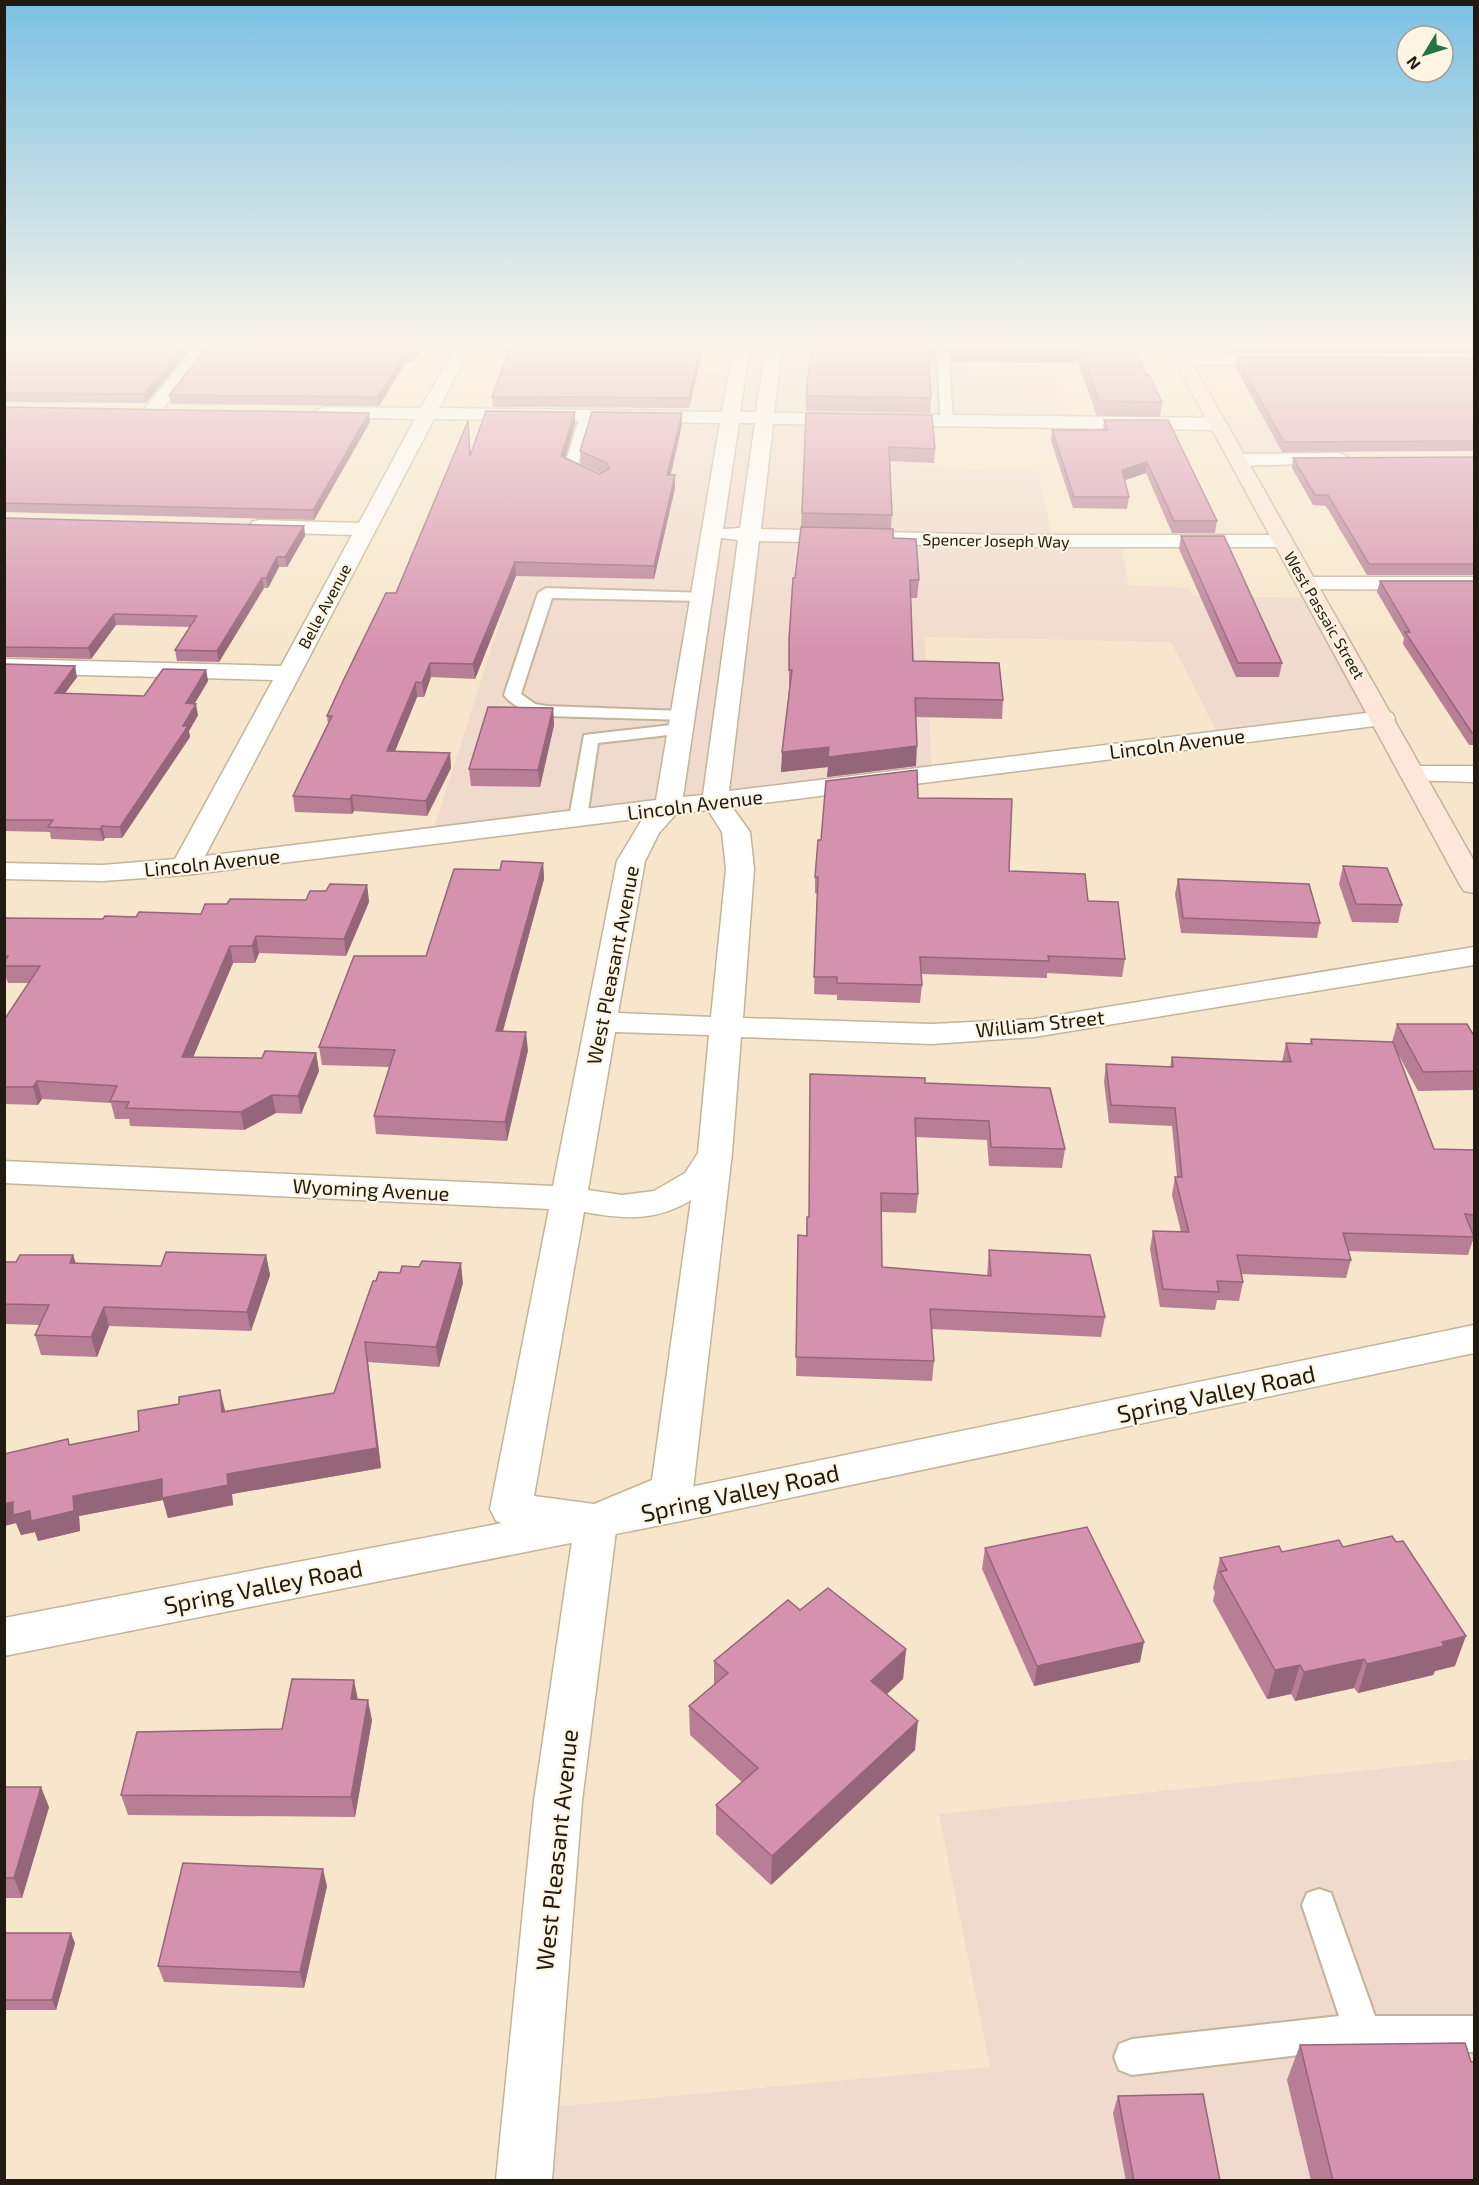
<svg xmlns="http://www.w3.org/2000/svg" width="1479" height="2185" viewBox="0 0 1479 2185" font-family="'Exo 2',sans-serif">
<rect width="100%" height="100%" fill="#f7e6cb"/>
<g fill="#f0dacd">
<path d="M742,345h224l4,30 82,-1 21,49 -155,-1 3,47 117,2 16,70h66l9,44 61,3 3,7 123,3 67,120 -163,20 -49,-96 -246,-5 7,137 -501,63 79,-246 14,-20 42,-155h8l13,-47 151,4z"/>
<path d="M1289,412l34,47 -84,1 -26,-45z"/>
<path d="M1474,1759v421h-950l6,-71 460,-42 -51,-253z"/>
</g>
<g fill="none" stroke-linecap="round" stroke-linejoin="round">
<defs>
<g id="service">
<path d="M936,345h12l5,77 -6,4 -6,-4z"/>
<path d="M586,412l6,4 -14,49 20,8 2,3 -7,4 -29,-13 16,-51z"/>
<path d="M546,588l160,5 3,3 -8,5 -149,-3 -31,96 14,10 12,2 135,5 8,5 -2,4 -141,-4c-17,-3 -32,-7 -43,-21l34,-102z"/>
<path d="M680,724l6,1 3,4 -3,4 -88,10 -11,75 -2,4h-14l-2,-4 15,-83z"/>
<path d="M1319,1889l12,4 44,123h99v36h-150l-192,23 -13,-5 -5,-13 5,-13 13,-5 207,-23 -37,-111 5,-12z"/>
</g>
<g id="minor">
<path d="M197,345h17l-56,70h-12l-3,-4 3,-4z"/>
<path d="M456,345h16l-33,63 283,4 12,-67h16l-10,67h16l10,-67h16l-8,68 444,5 9,6 -9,6 -445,-6 -12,105 244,6h277l7,2 3,4 -3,4 -7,2h-277l-246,-6 -30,250 654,-80 9,2 3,5 -3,5 -9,2 -651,82 18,25 4,37 -11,149 189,6 102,-5 440,-72v18l-440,72 -102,7 -191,-7 -9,116 -39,336 -6,11 -71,31 -34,270 -30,379h-56l38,-379 39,-267 -62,-8 -15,-5 -6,-12 59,-300 -545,-26v-22l549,25 64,-325 26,-43 -458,57 -82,6 -99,-2v-16l99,2 72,-6 98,-179 -269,-7v-14l277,7 71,-131 -93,-3 -7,-2 -3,-4 3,-4 7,-2 100,3 56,-104 -92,-2 -9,-5 9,-5 98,1zM434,419l286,4 -64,377 -451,56zM739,423h16l-15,105 -17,1zM721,538l17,2 -35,255 -20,2zM708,810l14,22 4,37 -15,148 -93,-4 27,-152 14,-28 17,-19zM615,1032l94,3 -11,118 -13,20 -31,18 -32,4 -34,-5zM691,1200l-39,280 -58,24 -60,-8 50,-284c39,7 72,10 107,-12z"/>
<path d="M1182,355h99l8,5 -8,5 -105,-1 -2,-4 2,-4z"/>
<path d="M1338,453l7,2 3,4 -3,4 -106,3 -10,-6 10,-6z"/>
<path d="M1308,577h166v13l-174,-1 -3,-5 3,-5z"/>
<path d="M1415,766h59v16l-68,-2 -4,-6 4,-6z"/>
</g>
<path id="tertiary" d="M1474,1325v28l-793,168 -677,135v-38l677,-129z"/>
<path id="secondary" d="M1166,345h16l292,516v32l-10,-2 -4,-6z"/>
</defs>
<use href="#service" stroke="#c3b499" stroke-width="4"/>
<use href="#minor" stroke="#c3b499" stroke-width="3"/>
<use href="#tertiary" stroke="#c3b499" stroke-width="3"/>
<use href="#secondary" stroke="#c3b499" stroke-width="3"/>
<use href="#service" fill="#fff" fill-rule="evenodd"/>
<use href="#minor" fill="#fff" fill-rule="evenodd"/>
<use href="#tertiary" fill="#fff" fill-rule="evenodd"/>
<use href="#secondary" fill="#fee6da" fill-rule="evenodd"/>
</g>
<g fill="#b77e96">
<path d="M4,345h190l-48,58 -142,-1z"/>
<path d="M426,345l-13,18 -7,-1 -27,44 -208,-2 -2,-9z"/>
<path d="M511,345h193l-15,63 -196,-1 -1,-10z"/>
<path d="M936,345l-1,17h-6l2,36 -1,15 -124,-2v-15z"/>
<path d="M948,345h186l12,30 16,27 -2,15 -63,-1 -19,-53 -127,-1z"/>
<path d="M1222,345h252v8h-247z"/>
<path d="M1236,357l238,1v93l-192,1 -47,-86z"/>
<path d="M4,407l366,15 -56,98 -310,-8z"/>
<path d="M575,412v12l-10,33 34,17 2,-1 -20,-9 -1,-13 102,-38v12l-12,50h5v13l-21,91 -138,-3 -41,103 -44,-2 -7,20h-7l-22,54 55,2 1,15 -24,48 -73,-5 -2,3 -57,-2 -2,-16 35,-72 -1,-8 69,-123 72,-172 2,33z"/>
<path d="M806,413l129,36 -1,14 -44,-2 2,54 -1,14 2,9 26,42 -2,18h-6l2,63 90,39 -1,19 -86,-2v49l-89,11 1,-10 -47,5 8,-83v-49l12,-113z"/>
<path d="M1104,420l113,101 -2,12h-43l-26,-60 -22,7 5,17 -2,12 -54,-1 -22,-67 1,-11h51z"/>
<path d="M1474,457v118h-107l-41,-69 -13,-1 -21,-37 1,-10z"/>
<path d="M4,518l300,8 1,10 -18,31h-8l-11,21h-4l-45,74 -42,-1 -2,-11 15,-23 -74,-2 -25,34 -87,-2z"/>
<path d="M1181,536l101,127 -3,14h-43l-57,-128z"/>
<path d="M1380,581h94v164h-5l-66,-101 1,-6 -27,-46z"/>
<path d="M4,664l73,13 -12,16 79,3 62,-26 2,11 -14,23 4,11 -9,16 1,6 -68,101h-17l-2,3 -52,-2 -1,-7 -46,-1z"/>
<path d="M553,708l1,17 -14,62 -69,-1 -2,-17z"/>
<path d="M918,798l91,73 79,30 37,58 -3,18 -75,-4v5l-126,-4 1,11 -2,18 -83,-3v-5l-23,-1 3,-100 -2,-1v-16l6,-37z"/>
<path d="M543,863l1,16 -41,152 25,19 -21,91 -131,-7 -2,-18 15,-49 -67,-2 -3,-18 107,-91 74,-86z"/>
<path d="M1343,866l59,39 -4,18 -46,-1 -13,-38z"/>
<path d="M1178,879l142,44 -3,15 -136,-5 -6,-39z"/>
<path d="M367,885l2,17 -23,54 -87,-3 -4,10h-22l-40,94 69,1 54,-5 3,18 -18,43 -25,-1 -32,17 -114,-4 -1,-7h-14l-4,-16 -69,-4 -4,6 -34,-1v-84l25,-37h-21l-4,-10v-55l99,1 98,-5 26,-10 79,-4 20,-9z"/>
<path d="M1397,1024l77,12v54l-56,1 -21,-39 37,97 40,1v83h-2l2,4 -6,18 -120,-4 3,9 -5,18 -104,-4 1,8 -4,19 -22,-1 -2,10 -55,-3 -10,-58 3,-18 28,1 -9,-37 3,-18h2l-5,-51 -63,-3 -5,-41 2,-18 64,3 2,-10 110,5 4,-19 24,1 1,-5 81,3z"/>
<path d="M925,1083l140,66 -3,19 -73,-2 -2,-26 -72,-3 3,57 -2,19 -35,-1 1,55 105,9 2,-26 116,67 -4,20 -170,-8 3,32 -2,20 -136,-5 2,-141 8,1 1,-19h2z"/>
<path d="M73,1255l3,8 85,3 105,-11 4,20 -19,56 -142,-5 -12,31 -56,-2 -6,-20 5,-10 -36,-1v-62h12z"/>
<path d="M373,1281l90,2 -24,84 -71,-5 13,106 -149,26 1,11 -65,13 -5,-18 -84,16 1,15 -42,10 -3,-9 -14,3 -5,-12 -12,3v-72l66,-9 69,-14 86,-19 109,-19z"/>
<path d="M985,1548l155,114 -106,24 -52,-117z"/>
<path d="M1282,1552l173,114 -20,5 -2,4 -75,18 -4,-5 -59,13 -4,-7 -24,5 -54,-98 2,-9 -2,-4 7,-30z"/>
<path d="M800,1610l106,39 -3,30 -17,15 29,56 -144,135 -55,-51v-29l26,-23 -52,-47 -1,-29 25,-21v-24z"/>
<path d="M372,1720l-17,97 -227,-2 -7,-20 161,-66z"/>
<path d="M4,1787l45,20 -27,91h-18z"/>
<path d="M327,1886l-23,102 -140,-6 -6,-16z"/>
<path d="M4,1937l71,6 -19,67h-52z"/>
<path d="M1300,2045l171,17 3,119h-163l-24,-101z"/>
<path d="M1118,2096l102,85h-94l-13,-68z"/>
</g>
<g fill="#95667a">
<path d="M185,345h9l-48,58 -2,-9z"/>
<path d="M419,345h7l-13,18v-9z"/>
<path d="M701,345h3l-15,63v-10z"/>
<path d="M405,354l1,8 -27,44 -1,-9z"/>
<path d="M575,412v12l-13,44 -1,-12z"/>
<path d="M369,413l1,9 -56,98 -1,-10z"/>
<path d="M682,413v12l-14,62 -1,-12z"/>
<path d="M1147,462l-1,11 -26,9 2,-12z"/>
<path d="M675,475v13l-21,91v-13z"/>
<path d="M304,526l1,10 -18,31 -2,-10z"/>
<path d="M277,557l2,10 -11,21 -2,-10z"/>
<path d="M515,562l1,14 -41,103 -2,-15z"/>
<path d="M262,578l2,10 -45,74 -2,-11z"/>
<path d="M114,614l2,11 -25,34 -3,-11z"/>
<path d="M430,663l1,14 -7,20 -2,-14z"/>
<path d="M75,666l2,11 -20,27 -2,-11z"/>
<path d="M206,670l2,11 -20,34 -2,-12z"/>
<path d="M416,682l1,15 -28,69 -2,-15z"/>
<path d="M196,704l2,11 -9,16 1,6 -68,101 -2,-11z"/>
<path d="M553,708l1,17 -14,62 -2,-17z"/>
<path d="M917,746l-1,20 -89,11 1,-10 -47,5 1,-20 47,-5z"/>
<path d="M450,753l1,15 -24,48 -1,-15z"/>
<path d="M352,795l2,16 -2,3 -2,-15z"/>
<path d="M102,826l3,12 -2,3 -3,-12z"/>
<path d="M543,863l1,16 -46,170 -2,-18z"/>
<path d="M367,885l2,17 -23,54 -2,-17z"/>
<path d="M256,936l3,17 -4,10 -3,-17z"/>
<path d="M230,946l3,17 -47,111 -4,-17z"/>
<path d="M526,1032l2,18 -21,91 -2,-19z"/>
<path d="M316,1053l3,18 -18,43 -3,-18z"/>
<path d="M37,1081l5,18 -4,6 -5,-18z"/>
<path d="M272,1095l4,18 -32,17 -3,-18z"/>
<path d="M73,1255l6,20 -9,-12z"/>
<path d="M266,1255l4,20 -19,56 -4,-19z"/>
<path d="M461,1263l2,20 -24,84 -3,-20z"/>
<path d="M104,1307l5,19 -12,31 -6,-20z"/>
<path d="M365,1342l3,20 13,106 -149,26 1,11 -65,13 -5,-18 -84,16 1,15 -42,10 -3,-9 -14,3 -5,-12 -12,3v-22l9,-2 60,-6 89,-17 65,-5 150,-26z"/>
<path d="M220,1390l5,20 2,22 -5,-20z"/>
<path d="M1466,1636l-11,30 -20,5 -2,4 -75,18 9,-29 75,-22z"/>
<path d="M1144,1642l-4,20 -106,24 3,-20z"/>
<path d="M906,1649l-3,30 -34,32 2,-30z"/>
<path d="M1364,1659l-10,29 -59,13 9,-29z"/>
<path d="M1300,1665l-9,29 -24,5 8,-29z"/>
<path d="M354,1680l4,20 -7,-1z"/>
<path d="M368,1700l4,20 -17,97 -4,-20z"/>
<path d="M918,1721l-3,29 -144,135 1,-29z"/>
<path d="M41,1787l8,20 -27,91 -8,-20z"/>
<path d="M323,1869l4,17 -23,102 -4,-16z"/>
<path d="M71,1933l4,10 -19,67 -4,-10z"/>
</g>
<g fill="#d592af" stroke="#95667a" stroke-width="1.5">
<path d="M4,345h181l-41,49 -140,-1z"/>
<path d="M209,345h210l-6,9h-8l-27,43 -209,-2z"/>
<path d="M511,345h190l-12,53 -197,-1z"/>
<path d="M812,345h124v3h-8l3,50 -125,-2z"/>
<path d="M952,345h182l12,30h3l13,27 -63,-1 -19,-52 -128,-1z"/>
<path d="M1236,357l238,1v83l-190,1z"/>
<path d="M4,407l365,6 -56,97 -309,-7z"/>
<path d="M486,411l89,1 -14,44 38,18 10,-5 -2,-6 -27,-12 12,-39 90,1 -15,62h8l-21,91 -139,-4 -42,102 -43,-1 -8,20 -6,-1 -29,69 63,2 -24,48 -74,-6 -2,4 -57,-3 39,-80h-5l16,-35 43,-88h10l72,-172 2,35z"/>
<path d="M806,413l126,2 3,34 -46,-2 3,68 -90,-2z"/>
<path d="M1104,420h64l49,101h-43l-27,-59 -25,8 7,27h-55l-22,-67h56z"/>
<path d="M1474,457v107h-105l-41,-69h-13l-22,-37z"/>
<path d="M4,518l300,8 -19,31h-8l-11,21h-4l-45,73 -42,-1 22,-34 -83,-2 -26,34 -84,-1z"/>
<path d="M801,527l92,2v9l23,1 3,41h-9l3,81 86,2 4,37 -88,-2 2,48 -89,11 1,-10 -47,5 10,-82h-3v-30l4,-62h2z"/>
<path d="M1181,536h43l58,127h-44z"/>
<path d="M1380,581h94v152h-2l-67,-101h5z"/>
<path d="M4,664l71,2 -20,27 89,3 19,-27 43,1 -20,33 10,1 -13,22h5l-68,101 -18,-1 -2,3 -52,-2 5,-7h-49z"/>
<path d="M488,707l65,1 -15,62 -69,-1z"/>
<path d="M917,770l1,28 94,1 -3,72 76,3 3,27 30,1 7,57 -77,-3 1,5 -129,-4 2,28 -85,-2v-6h-23l4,-100h-3l3,-37h3l5,-59z"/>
<path d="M502,861l41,2 -47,168 30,1 -21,90 -131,-6 21,-66 -76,-3 35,-91h72l28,-87 46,1z"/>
<path d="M1343,866l44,2 15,37 -46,-1z"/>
<path d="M1178,879l131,5 11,39 -137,-5z"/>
<path d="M330,884l37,1 -23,54 -88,-3 -4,10h-22l-48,111 80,1 3,-7 51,2 -18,43 -26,-1 -31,17 -115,-4 3,-6 -19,-1 7,-15 -80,-5 -4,6h-29v-67l36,-54h-36v-3l4,-7h-4v-38l99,1 2,-3 31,1 3,-5 62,2 4,-10h22l3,-5 76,1 4,-9h16z"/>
<path d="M1397,1024h70l7,12v35l-51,1z"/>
<path d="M1311,1039l82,3 41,107 40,1v65l-9,-1 9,23 -131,-4 8,27 -114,-5 6,27 -26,-1 2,11 -56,-3 -10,-58 36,1 -14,-55h7l-7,-69 -64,-3 -5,-41 67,3 -1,-10 119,5 -5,-19 26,1z"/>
<path d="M810,1074l115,4v5l125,5 15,61 -74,-2 -2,-26 -74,-3 3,76 -37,-1 1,74 109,9 -2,-26 101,5 15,62 -175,-8 4,52 -138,-4 2,-122 9,1v-19h2z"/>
<path d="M166,1252l100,3 -19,57 -143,-5 -13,30 -56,-2 14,-30 -45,-1v-42h12l4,-7h53l-3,8 91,3z"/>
<path d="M422,1261l39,2 -25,84 -71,-5 12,106 -150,26 1,11 -66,13v-19l-89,17 1,15 -43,10 -1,-10 -17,4v-13l-9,2v-50l64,-15 1,6 70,-14 -1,-20 41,-7v-7l41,-7 2,22 112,-19 39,-112h3l3,-9 21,1 2,-7 17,1z"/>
<path d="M1087,1527l57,115 -107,24 -52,-118z"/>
<path d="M1392,1536l4,6 7,-1 63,95 -24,6 2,4 -77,18 -3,-5 -60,13 -4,-7 -25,5 -55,-98 7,-2 -7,-12 59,-12 3,6 57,-12 4,7z"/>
<path d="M828,1588l78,61 -35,32 47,40 -146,135 -56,-51 42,-37 -69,-62 39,-33 -14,-12 74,-61 12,10z"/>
<path d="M292,1679l62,1 -3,19 17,1 -17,97 -230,-2 16,-63 145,-3z"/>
<path d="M4,1787h37l-27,91h-10z"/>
<path d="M183,1863l140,6 -23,103 -142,-6z"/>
<path d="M6,1933h65l-19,67h-48v-63z"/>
<path d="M1465,2043l6,19h3v119h-141l-33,-136z"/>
<path d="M1203,2094l17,87h-86l-16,-85z"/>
</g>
<linearGradient id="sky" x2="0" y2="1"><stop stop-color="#7bc1e4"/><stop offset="0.53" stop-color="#fbf4e8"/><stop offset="1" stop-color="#fbf4e8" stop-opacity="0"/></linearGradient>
<rect width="1479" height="651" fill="url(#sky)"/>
<g text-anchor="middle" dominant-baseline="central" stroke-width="4.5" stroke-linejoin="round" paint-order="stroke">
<g font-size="16" fill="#201a10" stroke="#fff5e4">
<text transform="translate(996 540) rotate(1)">Spencer Joseph Way</text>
<text transform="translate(324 606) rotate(-62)">Belle Avenue</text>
<text transform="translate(1325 615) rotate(60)">West Passaic Street</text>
</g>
<g font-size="20" fill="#201a10" stroke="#fff5e4">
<text transform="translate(1177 743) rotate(-7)">Lincoln Avenue</text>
<text transform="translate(695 804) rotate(-7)">Lincoln Avenue</text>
<text transform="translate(212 862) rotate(-6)">Lincoln Avenue</text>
<text transform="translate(612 965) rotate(-79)">West Pleasant Avenue</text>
<text transform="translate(1040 1023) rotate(-6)">William Street</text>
<text transform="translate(371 1189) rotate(3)">Wyoming Avenue</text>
</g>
<g font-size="24" fill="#201a10" stroke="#fff5e4">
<text transform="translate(1216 1393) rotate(-12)">Spring Valley Road</text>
<text transform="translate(740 1492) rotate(-12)">Spring Valley Road</text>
<text transform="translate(263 1586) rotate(-11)">Spring Valley Road</text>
<text transform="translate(556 1850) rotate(-84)">West Pleasant Avenue</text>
</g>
</g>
<rect width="1479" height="2185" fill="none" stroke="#201a10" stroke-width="12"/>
<g transform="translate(1425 54) rotate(232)"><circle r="28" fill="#fff5e4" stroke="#a69d8f" stroke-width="1.5"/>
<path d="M0-4.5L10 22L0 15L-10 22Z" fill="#227546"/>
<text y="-9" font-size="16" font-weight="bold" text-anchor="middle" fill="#201a10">N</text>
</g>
</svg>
